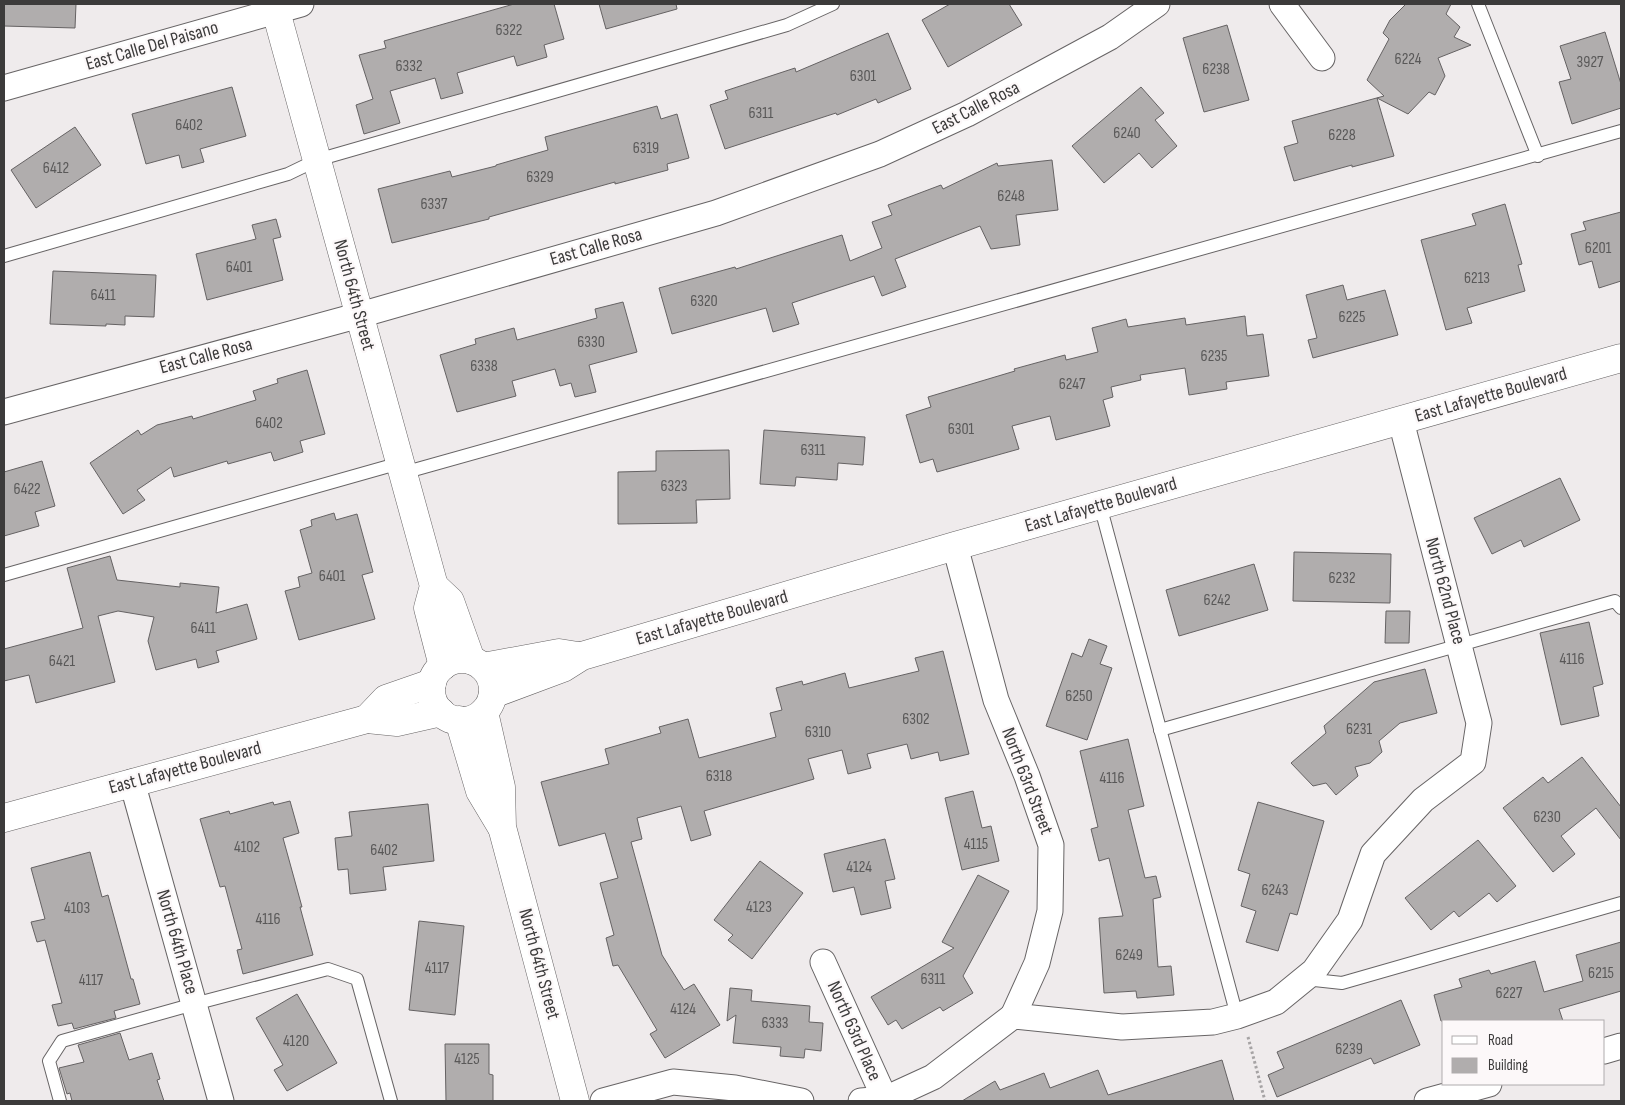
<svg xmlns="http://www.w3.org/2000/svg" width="1625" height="1105" viewBox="0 0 1625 1105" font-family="'Sofia Sans Condensed',sans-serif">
<rect width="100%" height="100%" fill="#efebec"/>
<g fill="#b0adad" stroke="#656263">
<path d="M4,4h72l-1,24 -71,-2z"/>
<path d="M514,4h40l10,35 -20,6 3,12 -30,9 -3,-10 -57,17 6,20 -22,6 -6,-21 -45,13 10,32 -36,11 -8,-29 17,-6 -14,-44 27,-7 -2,-7z"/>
<path d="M599,4h77l1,5 -71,20z"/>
<path d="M950,4h59l13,21 -74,42 -26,-47z"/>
<path d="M1406,4h45l-5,10 14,13 -6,10 17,8 -33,13 7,18 -10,19 -6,-3 -21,22 -31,-16 17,58 -42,11v-2l-58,16 -10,-34 14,-4 -6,-22 92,-25 -17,-16 22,-41 -6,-6 7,-13z"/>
<path d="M1227,25l22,75 -45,12 -21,-74z"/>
<path d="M1605,32l16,52v24l-49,16 -13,-42 12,-3 -11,-33z"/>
<path d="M888,33l23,56 -33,14 -2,-4 -39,16 -1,-2 -111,36 -15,-44 18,-6 -3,-8 70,-23 1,4z"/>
<path d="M232,87l14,49 -46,13 4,13 -22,6 -3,-13 -33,9 -14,-50z"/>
<path d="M1141,87l23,26 -9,7 22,26 -25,22 -13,-15 -35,30 -32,-37z"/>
<path d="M657,106l4,13 16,-5 12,44 -22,6 1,6 -53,14v-2l-126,35v2l-97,24 -14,-54 72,-18 2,6 44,-11v-1l52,-15 -3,-13z"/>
<path d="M75,127l26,38 -65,43 -25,-38z"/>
<path d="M1052,160l6,50 -42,5 4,30 -29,4 -11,-23 -85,33 11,28 -24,9 -8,-20 -82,27 7,21 -26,8 -7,-24 -94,26 -13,-46 76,-21 1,2 106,-34 8,26 32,-13 -10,-26 20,-7 -4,-10 53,-20 2,4 54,-26 1,3z"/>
<path d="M1505,204l17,60 -4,1 7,26 -58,17 5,15 -26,7 -25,-90 55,-15 -4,-11z"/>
<path d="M1621,212v69l-22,7 -7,-27 -13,4 -8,-31 15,-4 -3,-8z"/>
<path d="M276,219l5,18 -8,2 10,41 -76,20 -11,-46 60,-15 -4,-14z"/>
<path d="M53,271l103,4 -2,42 -29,-1v9l-19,-1v2l-56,-2z"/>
<path d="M1343,285l4,15 38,-10 13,45 -85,23 -5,-18 9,-2 -11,-43z"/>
<path d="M623,302l14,50 -48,13 7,27 -21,5 -4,-14 -11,3 -5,-17 -43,12 4,15 -59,16 -17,-57 36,-11 -1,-5 39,-11 3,12 80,-22 -2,-9z"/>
<path d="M1245,316l2,20 16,-2 6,42 -43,6 1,7 -38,6 -4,-27 -45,7 1,5 -30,7 2,10 -10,3 7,26 -54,14 -6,-24 -38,10 7,23 -82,23 -4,-13 -13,4 -14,-48 25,-8 -3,-10 87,-26 -1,-2 51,-14 1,5 32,-8 -6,-24 34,-9 2,8 57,-9 1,7z"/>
<path d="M307,370l18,64 -25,7 3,11 -29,9 -3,-9 -43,12 -1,-3 -53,16 -3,-10 -34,23 8,10 -22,14 -33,-51 48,-33 3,5 16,-10 35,-9 1,3 63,-19 -3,-9 25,-8 -1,-4z"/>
<path d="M764,430l101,7 -2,28 -25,-2 -1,17 -41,-3 -1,9 -35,-2z"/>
<path d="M729,450l1,49 -34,1 1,23 -79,1v-52l38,-1v-20z"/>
<path d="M42,461l13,45 -20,6 4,14 -35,10v-64z"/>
<path d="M1560,478l20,42 -56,27 -3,-7 -29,14 -18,-36z"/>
<path d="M334,513l2,7 21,-6 16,58 -11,3 13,44 -76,21 -14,-49 15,-4 -2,-10 14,-4 -12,-43 12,-4 -1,-6z"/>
<path d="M1294,552l97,2 -1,49 -97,-2z"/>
<path d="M110,556l7,24 63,7v-4l39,4 -3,26 31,-9 10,35 -41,12 3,11 -21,6 -2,-9 -40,11 -8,-29 6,-24 -36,-6 -20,5 17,66 -79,21 -7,-28 -25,6v-32l79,-21 -16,-60z"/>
<path d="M1254,564l14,46 -89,26 -13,-46z"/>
<path d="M1386,611h24l-1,32h-24z"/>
<path d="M1589,622l14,62 -10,3 6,29 -38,9 -21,-92z"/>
<path d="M1089,639l18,7 -7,18 12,4 -25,72 -41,-14 26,-73 10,4z"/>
<path d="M943,651l26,103 -29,7 -2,-9 -27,7 -4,-15 -40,10 4,14 -23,6 -6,-24 -34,9 6,20 -110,32 7,24 -20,6 -10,-35 -44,12 5,21 -11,3 31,113 22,35 10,-6 26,41 -55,33 -15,-24 7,-4 -39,-65 -5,1 -7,-28 8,-3 -14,-52 18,-5 -13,-45 -46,13 -18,-64 68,-18 -4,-15 56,-16 -2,-6 29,-8 11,39 77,-21 -6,-24 12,-3 -6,-22 26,-7 1,4 42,-12 4,15 70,-17 -4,-13z"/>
<path d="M1425,669l12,44 -37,10 -21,18 3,11 -12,11 -15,4 3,9 -22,19 -10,-12 -13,3 -22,-23 35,-30 -2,-7 50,-44z"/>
<path d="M1128,739l16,67 -16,4 17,68 11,-2 5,21 -8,2 5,68 13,-1 3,29 -37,3 -1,-7 -32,2 -5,-75 24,-2 -14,-58 -10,3 -8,-32 7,-2 -18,-76z"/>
<path d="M1582,757l39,50v33l-25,-32 -35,28 14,18 -22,18 -50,-64 40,-31 5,6z"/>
<path d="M973,791l9,37 9,-2 8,35 -37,9 -17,-72z"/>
<path d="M290,801l9,32 -16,5 19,69h-2l13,48 -70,19 -6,-24 5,-1 -17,-63 -5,1 -20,-68 29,-8 1,3 43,-12 1,3z"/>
<path d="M1258,802l66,19 -27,94 -7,-2 -12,38 -32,-9 10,-31 -15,-5 9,-32 -12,-4z"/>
<path d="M428,804l6,57 -51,6 3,23 -36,4 -2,-25 -10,1 -3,-32 17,-2 -3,-24z"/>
<path d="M885,839l10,40 -10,2 6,27 -30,7 -7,-28 -21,5 -9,-38z"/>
<path d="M1478,840l38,46 -19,16 -8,-9 -30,24 -5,-6 -23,19 -26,-32z"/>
<path d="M90,852l12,45 6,-2 23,84h2l7,25 -26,7 2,7 -42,11 -2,-6 -14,3 -6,-21 10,-2 -17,-63 -8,2 -6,-20 14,-3 -14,-51z"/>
<path d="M760,861l43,32 -51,66 -24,-19 5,-5 -19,-15z"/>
<path d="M978,875l31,16 -46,85 10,17 -30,18 -3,-4 -38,22 -6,-9 -8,5 -17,-28 83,-49 -12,-6z"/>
<path d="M419,921l45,5 -9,89 -46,-5z"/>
<path d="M1621,942v49l-62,18 4,12h-122l-7,-26 28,-8 -3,-8 30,-9 2,4 44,-13 9,31 39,-11 -7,-26z"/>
<path d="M730,988l22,2 -1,11 59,5 -1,16 14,1 -2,28 -16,-2 -1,9 -24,-2 1,-9 -48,-4 3,-28 -9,6z"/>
<path d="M297,994l40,69 -50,28 -13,-21 9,-5 -27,-47z"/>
<path d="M1401,1000l19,45 -46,19 -3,-6 -94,39 -9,-22 16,-7 -7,-16z"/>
<path d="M120,1033l9,27 23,-7 8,26 -3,1 7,21h-92l-2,-8 -3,1 -8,-26 25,-6 -6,-17z"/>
<path d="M445,1044h44v30l4,1v26h-47z"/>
<path d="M1222,1060l12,41h-272l33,-20 5,9 44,-17 6,15 48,-18 10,25z"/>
</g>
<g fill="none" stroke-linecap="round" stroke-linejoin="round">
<defs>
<g id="service">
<path d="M1478,4l60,152"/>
<path d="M4,256l284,-82 29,-14 470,-135 46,-21"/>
<path d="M403,473l1218,-342"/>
<path d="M1100,505l137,511"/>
<path d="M4,575l396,-112"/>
<path d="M1160,730l455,-129 6,7"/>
<path d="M1305,979l37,4 279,-80"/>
<path d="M60,1101l-11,-40 13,-20 132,-37 134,-35 29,10 34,122"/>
</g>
<g id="minor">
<path d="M1282,4l40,54"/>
<path d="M4,88l297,-84"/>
<path d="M4,412l356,-97 356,-102 164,-59 87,-40 143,-77 47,-33"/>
<path d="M955,546l41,154 31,76 24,69 -1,66 -13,52 -24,53"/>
<path d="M132,782l89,319"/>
<path d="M823,962l62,137"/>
<path d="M1604,1051l17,-5"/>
<path d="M603,1101l70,-19 62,6 66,13"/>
<path d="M861,1101l24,-2 48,-22 80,-61 109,11 91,-5 24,-6 39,-14 38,-31 36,-51 23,-66 50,-54 50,-38 6,-39 -78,-302"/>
<path d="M1427,1101l62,-17"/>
</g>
<g id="tertiary">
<path d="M274,4l160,582 -6,22 15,58"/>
<path d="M434,586l16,15 21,59"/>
<circle cx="462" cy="690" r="31"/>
<path d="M483,667l76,-14 19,3"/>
<path d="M493,694l70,-26 19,-12 373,-110 666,-188"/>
<path d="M484,712l17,75 1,40 73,274"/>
<path d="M367,719l19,-20 46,-16"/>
<path d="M459,720l21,71 21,35"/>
<path d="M4,818l363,-99 30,3 44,-10"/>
</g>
</defs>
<use href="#service" stroke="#676465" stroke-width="14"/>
<use href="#minor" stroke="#676465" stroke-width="27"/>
<use href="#tertiary" stroke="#676465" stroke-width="29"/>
<path stroke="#a6a3a4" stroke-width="3" stroke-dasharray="2.5 2.5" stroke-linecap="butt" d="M1248,1037l17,64"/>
<use href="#service" stroke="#fff" stroke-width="12"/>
<use href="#minor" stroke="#fff" stroke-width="25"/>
<use href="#tertiary" stroke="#fff" stroke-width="28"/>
</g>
<g text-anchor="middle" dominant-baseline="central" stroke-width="4.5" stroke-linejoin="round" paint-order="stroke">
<g font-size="16" fill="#595858">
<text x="509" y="30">6322</text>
<text x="1408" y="59">6224</text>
<text x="1590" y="62">3927</text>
<text x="409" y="66">6332</text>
<text x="1216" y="69">6238</text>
<text x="863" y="76">6301</text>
<text x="761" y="113">6311</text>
<text x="189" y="125">6402</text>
<text x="1127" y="133">6240</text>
<text x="1342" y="135">6228</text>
<text x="646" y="148">6319</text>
<text x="56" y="168">6412</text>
<text x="540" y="177">6329</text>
<text x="1011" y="196">6248</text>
<text x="434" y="204">6337</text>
<text x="1598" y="248">6201</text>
<text x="239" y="267">6401</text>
<text x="1477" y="278">6213</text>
<text x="103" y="295">6411</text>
<text x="704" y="301">6320</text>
<text x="1352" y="317">6225</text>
<text x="591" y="342">6330</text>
<text x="1214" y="356">6235</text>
<text x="484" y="366">6338</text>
<text x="1072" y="384">6247</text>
<text x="269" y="423">6402</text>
<text x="961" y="429">6301</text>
<text x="813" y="450">6311</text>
<text x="674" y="486">6323</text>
<text x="27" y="489">6422</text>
<text x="332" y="576">6401</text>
<text x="1342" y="578">6232</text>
<text x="1217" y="600">6242</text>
<text x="203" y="628">6411</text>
<text x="1572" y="659">4116</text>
<text x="62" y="661">6421</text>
<text x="1079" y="696">6250</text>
<text x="916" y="719">6302</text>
<text x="1359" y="729">6231</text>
<text x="818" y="732">6310</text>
<text x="719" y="776">6318</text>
<text x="1112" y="778">4116</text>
<text x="1547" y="817">6230</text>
<text x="976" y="844">4115</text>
<text x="247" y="847">4102</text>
<text x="384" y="850">6402</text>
<text x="859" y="867">4124</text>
<text x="1275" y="890">6243</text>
<text x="759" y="907">4123</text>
<text x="77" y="908">4103</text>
<text x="268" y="919">4116</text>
<text x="1129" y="955">6249</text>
<text x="437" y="968">4117</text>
<text x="1601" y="973">6215</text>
<text x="933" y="979">6311</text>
<text x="91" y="980">4117</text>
<text x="1509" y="993">6227</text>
<text x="683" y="1009">4124</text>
<text x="775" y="1023">6333</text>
<text x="296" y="1041">4120</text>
<text x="1349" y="1049">6239</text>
<text x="467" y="1059">4125</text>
</g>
<g font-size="19" fill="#3c3b3b" stroke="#fcf8f9">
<text transform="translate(152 46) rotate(-16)">East Calle Del Paisano</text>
<text transform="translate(976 108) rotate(-27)">East Calle Rosa</text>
<text transform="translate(596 247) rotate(-16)">East Calle Rosa</text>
<text transform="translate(354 295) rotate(75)">North 64th Street</text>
<text transform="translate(206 356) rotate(-15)">East Calle Rosa</text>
<text transform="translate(1491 395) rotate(-16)">East Lafayette Boulevard</text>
<text transform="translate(1101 505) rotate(-16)">East Lafayette Boulevard</text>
<text transform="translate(1445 591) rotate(75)">North 62nd Place</text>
<text transform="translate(712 618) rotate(-16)">East Lafayette Boulevard</text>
<text transform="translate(185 768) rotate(-15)">East Lafayette Boulevard</text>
<text transform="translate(1027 781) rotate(69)">North 63rd Street</text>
<text transform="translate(177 942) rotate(74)">North 64th Place</text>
<text transform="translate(539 964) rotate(75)">North 64th Street</text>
<text transform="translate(854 1031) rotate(66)">North 63rd Place</text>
</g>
</g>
<rect width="1625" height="1105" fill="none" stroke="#3c3b3b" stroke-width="10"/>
<rect x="1442" y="1020" width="162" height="65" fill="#fcf8f9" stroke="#afacad"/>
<rect x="1452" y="1036" width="25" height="8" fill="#ffffff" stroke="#afacad"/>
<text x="1488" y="1045" font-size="15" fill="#3c3b3b">Road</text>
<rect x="1452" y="1058" width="25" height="15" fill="#b0adad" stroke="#afacad"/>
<text x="1488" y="1070" font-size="15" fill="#3c3b3b">Building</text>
</svg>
